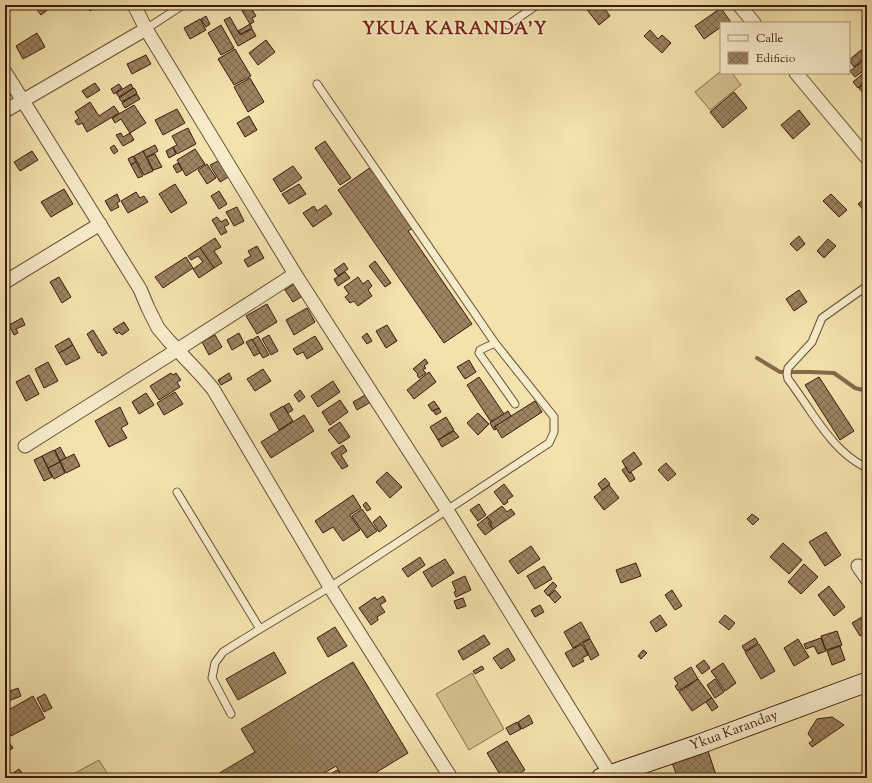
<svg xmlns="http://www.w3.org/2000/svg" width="872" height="783" viewBox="0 0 872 783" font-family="'Sorts Mill Goudy',serif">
<defs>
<pattern id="building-cross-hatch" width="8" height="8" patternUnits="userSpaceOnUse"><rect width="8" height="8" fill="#9b8260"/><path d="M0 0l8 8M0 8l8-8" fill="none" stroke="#806a4d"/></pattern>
</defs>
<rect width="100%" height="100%" fill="#f3e2ae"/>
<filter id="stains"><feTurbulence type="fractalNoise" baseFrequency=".005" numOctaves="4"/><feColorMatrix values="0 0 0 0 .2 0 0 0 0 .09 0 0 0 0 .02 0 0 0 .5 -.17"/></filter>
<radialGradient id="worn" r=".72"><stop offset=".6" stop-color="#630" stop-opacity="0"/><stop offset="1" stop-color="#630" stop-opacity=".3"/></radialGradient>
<g fill="#d4c092" stroke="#886e4e">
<path d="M721,71v2h11l9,12 -31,25 -15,-18z"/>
<path d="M472,673l32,56 -35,21 -33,-56z"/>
<path d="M99,760l11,18h-44z"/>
</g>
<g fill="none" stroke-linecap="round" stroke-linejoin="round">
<path stroke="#846a4c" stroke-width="4" d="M757,358l23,14h30l24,1 21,15 12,3"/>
</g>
<g fill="url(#building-cross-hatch)" stroke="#3b1b0b">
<path d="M35,5h15l1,2 -10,8 -7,-9z"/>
<path d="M85,5h13l-8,6z"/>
<path d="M247,5h2l7,11 -4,2 2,4 -4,2 -9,-15z"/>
<path d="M585,5h17l8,11 -11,9 -15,-19z"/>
<path d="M692,5h10l-7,5z"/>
<path d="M721,8l9,13 -3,2h-6v4l-17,12 -9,-13z"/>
<path d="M206,16l4,8 -4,3 -5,-8z"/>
<path d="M230,17l10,18 12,-6 4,7 -18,10 -14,-26z"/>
<path d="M200,19l6,11 -16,9 -6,-11z"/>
<path d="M250,24l2,4 -11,6 -3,-3z"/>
<path d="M221,25l13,23 -13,7 -13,-22z"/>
<path d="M650,30l8,9 4,-4 9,8 -9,10 -18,-17z"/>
<path d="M37,33l8,14 -22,12 -7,-13z"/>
<path d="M266,40l9,12 -17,13 -9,-12z"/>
<path d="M235,49l16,27 -17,9 -16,-26z"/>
<path d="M861,50l5,7 -12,10 -5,-7z"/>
<path d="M146,55l5,9 -19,10 -5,-10z"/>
<path d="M867,58v10l-12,9 -5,-6z"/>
<path d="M867,70v10l-9,8 -5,-6z"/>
<path d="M250,78l14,24 -16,10 -14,-25z"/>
<path d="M867,81v9l-4,3 -4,-5z"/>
<path d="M95,83l5,7 -13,8 -5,-7z"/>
<path d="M119,84l3,4 -8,6 -3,-5z"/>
<path d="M131,84l2,4 -14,9 -3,-4z"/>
<path d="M134,88l3,5 -15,9 -3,-4z"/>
<path d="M734,92l13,16 -24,20 -13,-16z"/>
<path d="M137,94l3,5 -15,9 -3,-5z"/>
<path d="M90,102l9,14 15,-10 5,7 -32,19 -5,-9 -4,2 -3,-4 4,-3 -4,-6z"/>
<path d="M134,105l12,18 -16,10 -9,-14 -6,4 -3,-5z"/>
<path d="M177,109l8,14 -22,12 -8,-15z"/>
<path d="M799,110l11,14 -17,15 -12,-14z"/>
<path d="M249,116l8,14 -12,7 -8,-14z"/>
<path d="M188,128l8,16 -19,10 -4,-7 4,-2 -5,-9z"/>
<path d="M121,133l2,4 7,-4 4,7 -11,6 -7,-11z"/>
<path d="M325,141l26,37 -11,7 -25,-37z"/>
<path d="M114,145l4,6 -4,3 -4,-6z"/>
<path d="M155,145l3,6 -12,7 -3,-7z"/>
<path d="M173,147l3,7 -7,4 -3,-7z"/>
<path d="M195,149l10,15 -19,12 -9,-16z"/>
<path d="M32,151l6,9 -18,11 -6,-9z"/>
<path d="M143,151l10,20 -9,4 -10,-19z"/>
<path d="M155,154l7,13 -9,3 -6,-13z"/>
<path d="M133,156l3,6 -5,3 -3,-6z"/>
<path d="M220,160l10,16 -10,6 -10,-17z"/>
<path d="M136,162l7,14 -5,2 -7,-13z"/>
<path d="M178,163l4,7 -5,3 -4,-7z"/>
<path d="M207,164l9,14 -9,6 -9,-14z"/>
<path d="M293,166l9,12 -21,14 -8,-13z"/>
<path d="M371,167l42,61 -5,3 64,93 -28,19 -106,-153z"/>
<path d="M5,181l5,9 -5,3z"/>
<path d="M175,184l12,19 -16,10 -12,-19z"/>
<path d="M299,184l7,10 -17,10 -7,-10z"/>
<path d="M64,189l9,15 -22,13 -10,-15z"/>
<path d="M219,191l8,13 -8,5 -8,-13z"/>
<path d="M136,192l4,6 4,-2 4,6 -20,11 -7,-12z"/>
<path d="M117,194l3,7 -3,2 2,4 -8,4 -6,-10z"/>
<path d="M831,194l16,16 -8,7 -16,-16z"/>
<path d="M867,197v17l-9,-10z"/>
<path d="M326,205l6,9 -19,13 -10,-14 11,-7 3,5z"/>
<path d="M237,207l7,14 -10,5 -8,-14z"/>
<path d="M217,217l4,5 5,-3 3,5 -5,3 3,5 -6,3 -9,-15z"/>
<path d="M799,236l6,8 -8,7 -7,-7z"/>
<path d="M215,238l6,9 -7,4 8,12 -8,5 -14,-20z"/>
<path d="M828,239l8,7 -12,12 -7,-7z"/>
<path d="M257,246l7,12 -16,9 -4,-7 7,-4 -3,-5z"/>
<path d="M200,248l14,20 -15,10 -6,-9 10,-7 -5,-6 -7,4 -3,-4z"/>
<path d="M186,257l7,11 -30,20 -8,-11z"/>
<path d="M375,261l16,22 -6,4 -16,-21z"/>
<path d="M344,263l4,6 -10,7 -4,-6z"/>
<path d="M345,272l5,6 -12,8 -4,-7z"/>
<path d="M59,277l12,20 -9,6 -12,-21z"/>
<path d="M358,277l5,7 5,-4 4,6 -4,4 4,6 -14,10 -4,-5 -4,2 -5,-6 4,-3 -5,-7z"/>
<path d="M294,284l7,13 -8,5 -8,-12z"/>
<path d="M799,290l8,12 -13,9 -8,-12z"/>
<path d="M267,304l10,18 -20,12 -11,-18z"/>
<path d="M307,308l8,14 -21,13 -8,-15z"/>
<path d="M22,318l3,7 -9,4 2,4 -4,2 -5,-10z"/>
<path d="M124,322l5,8 -7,5 -3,-3 -2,2 -4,-5z"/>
<path d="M387,325l10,16 -11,7 -10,-17z"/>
<path d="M93,330l14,23 -5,3 -2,-4 -2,1 -11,-19z"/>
<path d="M239,333l5,10 -12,7 -5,-10z"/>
<path d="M367,333l5,8 -5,3 -5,-7z"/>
<path d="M215,335l7,12 -13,8 -7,-13z"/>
<path d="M269,335l9,16 -7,4 -9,-16z"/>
<path d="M258,336l11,19 -6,3 -11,-18z"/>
<path d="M315,336l8,13 -16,10 -4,-7 -6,3 -4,-6z"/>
<path d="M69,338l4,7 -14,8 -4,-7z"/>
<path d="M252,339l8,14 -6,3 -8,-14z"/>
<path d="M73,345l7,13 -14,7 -7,-12z"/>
<path d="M425,359l3,4 -4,3 2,2 -3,2 3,3 -7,5 -2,-3 1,-1 -5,-5z"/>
<path d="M469,360l7,12 -11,7 -8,-12z"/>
<path d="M48,362l10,19 -14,7 -9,-19z"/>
<path d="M263,369l8,12 -16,10 -8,-12z"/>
<path d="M429,372l7,10 -22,17 -7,-9z"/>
<path d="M171,373l2,2 3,-2 5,7 -4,2 3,5 -21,13 -9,-14z"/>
<path d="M229,373l3,6 -11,6 -3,-5z"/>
<path d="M29,375l10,19 -13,7 -10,-19z"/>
<path d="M479,377l25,37 -13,8 -24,-37z"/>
<path d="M819,377l35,54 -14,9 -35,-55z"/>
<path d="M333,381l7,11 -22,15 -7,-11z"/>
<path d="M300,390l5,7 -6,5 -5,-7z"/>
<path d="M175,392l8,12 -19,11 -7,-12z"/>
<path d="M146,393l8,12 -15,9 -7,-12z"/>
<path d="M367,394l4,8 -14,8 -4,-8z"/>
<path d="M340,400l8,12 -18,13 -8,-13z"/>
<path d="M434,401l5,7 -7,3 -4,-6z"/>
<path d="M535,401l7,11 -40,26 -7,-12z"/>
<path d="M289,403l4,7 -5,3 -4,-7z"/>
<path d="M283,406l10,15 -14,9 -9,-16z"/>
<path d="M120,407l8,17 -7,4 6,10 -18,9 -14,-26z"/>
<path d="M439,408l2,4 -5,3 -3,-4z"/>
<path d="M508,411l3,5 -17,11 2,2 -2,1 -4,-7z"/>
<path d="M478,413l11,11 -11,11 -11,-12z"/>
<path d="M304,415l10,16 -43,27 -10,-16z"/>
<path d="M446,417l8,13 -16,10 -8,-13z"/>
<path d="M340,422l10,15 -11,7 -11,-14z"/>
<path d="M454,431l5,6 -17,10 -4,-7z"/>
<path d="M343,445l4,6 -6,4 7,11 -6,3 -11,-16z"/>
<path d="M60,447l6,11 -6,3 -5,-11z"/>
<path d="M54,450l6,12 -12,6 -6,-12z"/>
<path d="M634,452l8,12 -13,9 -7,-12z"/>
<path d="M74,454l6,12 -14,7 -6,-12z"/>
<path d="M42,456l10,21 -8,4 -10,-21z"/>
<path d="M60,462l5,11 -11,6 -6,-11z"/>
<path d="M666,463l10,11 -8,7 -10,-11z"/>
<path d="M626,467l3,6 2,-1 4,7 -5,3 -8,-12z"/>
<path d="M387,472l15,15 -12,11 -14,-16z"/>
<path d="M605,478l5,6 -8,6 -4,-6z"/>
<path d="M504,484l9,12 -6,4 1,2 -4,3 -10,-13z"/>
<path d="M609,485l10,13 -15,12 -10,-13z"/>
<path d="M353,495l8,13 -11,7 10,15 -17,11 -10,-14 -10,6 -8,-12z"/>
<path d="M366,502l5,7 -4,2 -4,-6z"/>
<path d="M479,504l7,11 -8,6 -8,-11z"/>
<path d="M502,506l5,6 4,-3 4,5 -22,15 -3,-5 2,-1 -5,-6z"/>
<path d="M362,509l15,22 -10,7 -15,-22z"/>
<path d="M752,514l7,5 -6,6 -6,-6z"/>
<path d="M380,516l7,10 -8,6 -6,-10z"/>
<path d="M487,517l4,5 -3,1 5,6 -8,6 -8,-10z"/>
<path d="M826,532l15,23 -16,11 -16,-24z"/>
<path d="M783,543l19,17 -13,14 -19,-17z"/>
<path d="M531,546l9,13 -22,15 -9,-13z"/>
<path d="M420,557l5,8 -17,12 -6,-8z"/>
<path d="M445,559l9,14 -22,14 -9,-15z"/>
<path d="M636,563l5,13 -20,7 -5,-13z"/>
<path d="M804,564l14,13 -17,17 -13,-12z"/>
<path d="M544,566l8,13 -17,10 -8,-13z"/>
<path d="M465,576l6,14 -15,7 -2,-5 2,-1 -4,-9z"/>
<path d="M553,582l4,4 -9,10 -4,-5z"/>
<path d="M829,586l16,21 -11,9 -16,-21z"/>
<path d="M555,590l6,7 -6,6 -6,-7z"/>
<path d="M672,590l10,16 -7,4 -10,-15z"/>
<path d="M383,596l3,5 -6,4 5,7 -8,5 1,3 -7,5 -12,-17 16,-11 2,3z"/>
<path d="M463,598l3,8 -9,3 -3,-8z"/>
<path d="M540,605l4,7 -9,5 -4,-7z"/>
<path d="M867,614v18l-7,4 -8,-13z"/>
<path d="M660,615l7,10 -11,7 -6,-10z"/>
<path d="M725,615l10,8 -6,7 -10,-8z"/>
<path d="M581,622l9,16 -17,10 -9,-16z"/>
<path d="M335,627l12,19 -19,11 -11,-19z"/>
<path d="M837,631l5,14 -16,5 -5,-14z"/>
<path d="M484,635l6,9 -27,16 -5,-9z"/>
<path d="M755,638l3,5 -13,8 -3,-5z"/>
<path d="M821,638l5,13 -8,3 -4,-8 -8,3 -2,-5z"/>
<path d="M590,639l9,16 -8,5 -8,-17z"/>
<path d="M798,639l11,18 -15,9 -10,-18z"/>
<path d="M582,644l6,11 -6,3 2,3 -11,6 -8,-14z"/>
<path d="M759,644l16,27 -14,8 -16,-27z"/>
<path d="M840,646l5,14 -13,5 -5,-14z"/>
<path d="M508,648l7,12 -14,9 -8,-11z"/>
<path d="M643,650l4,3 -6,6 -3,-3z"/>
<path d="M274,652l12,21 -48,27 -12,-21z"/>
<path d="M704,660l6,8 -8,6 -6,-8z"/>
<path d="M353,662l55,91 -41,25h-24l-7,-12 -20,12h-98l-2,-3 39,-23 -14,-23z"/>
<path d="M723,663l13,20 -11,8 -14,-20z"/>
<path d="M482,666l2,3 -9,5 -2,-3z"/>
<path d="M691,667l7,12 -20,12 -3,-5 3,-2 -4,-6z"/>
<path d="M698,679l14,19 -20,13 -13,-19z"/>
<path d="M715,679l9,13 -9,6 -8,-13z"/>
<path d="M18,688l3,8 -15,6 -1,-9z"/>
<path d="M45,694l7,14 -8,4 -7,-14z"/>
<path d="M33,696l12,22 -34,18 -6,-11v-13z"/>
<path d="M712,698l6,9 -6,4 -6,-9z"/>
<path d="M529,715l4,8 -11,6 -4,-7z"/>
<path d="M832,717l12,8 -32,22 -3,-4 4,-3 -5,-6 3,-6 6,-9z"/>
<path d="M517,722l4,7 -11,6 -4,-7z"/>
<path d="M5,737l8,11 -8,5z"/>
<path d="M507,741l18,29 -13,8h-10l-15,-25z"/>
<path d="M708,751l9,27h-39l-6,-15z"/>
<path d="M19,769l7,9h-20z"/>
<path d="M337,770l6,8h-19z"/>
</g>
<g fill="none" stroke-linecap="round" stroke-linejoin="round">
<defs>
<g id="lane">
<path d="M508,25l29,-20"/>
<path d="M146,29l37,-24"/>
<path d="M495,343l-15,7 -1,3 36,51"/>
<path d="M863,466c-22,-12 -36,-31 -50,-51 -8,-12 -16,-24 -25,-36l-1,-5 1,-6 24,-26 10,-24 45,-32"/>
<path d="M177,492l83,137"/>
<path d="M231,714l-19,-36 3,-15 8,-11 37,-23 70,-42 117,-77 102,-67 5,-11v-15l-59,-74 -178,-259"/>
</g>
<g id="street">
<path d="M134,5l12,24 149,245 152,236 163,264"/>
<path d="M739,5l15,18"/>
<path d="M5,72l135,217 8,19 10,20 11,13 32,34 12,14 117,198 121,191"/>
<path d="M796,73l71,85"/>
<path d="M5,111l141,-82"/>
<path d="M5,282l95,-58"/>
<path d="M25,446l152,-96 118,-76"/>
<path d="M858,566l9,13"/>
</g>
<g id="secondary">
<path id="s1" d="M601,778l96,-33 170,-63"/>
</g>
</defs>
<use href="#lane" stroke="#694d34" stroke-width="9"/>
<use href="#street" stroke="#694d34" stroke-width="15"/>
<use href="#secondary" stroke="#3b1b0b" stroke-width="21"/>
<use href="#lane" stroke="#f7ecca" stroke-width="7"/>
<use href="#street" stroke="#f7ecca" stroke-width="13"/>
<use href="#secondary" stroke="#f7ecca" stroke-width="19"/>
</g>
<g text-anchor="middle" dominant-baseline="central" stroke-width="3" stroke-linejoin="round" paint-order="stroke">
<g font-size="14" fill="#3b1b0b" stroke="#f7ecca">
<text stroke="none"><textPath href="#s1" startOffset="141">Ykua Karanday</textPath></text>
</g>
<g font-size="18" font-weight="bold" letter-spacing="1" fill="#7a1f14" stroke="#f7ecca">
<text x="455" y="30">YKUA KARANDA'Y</text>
</g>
</g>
<rect width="872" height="783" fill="none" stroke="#f3e2ae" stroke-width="20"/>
<rect x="6" y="6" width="860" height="771" fill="none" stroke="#3b1b0b" stroke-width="2"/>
<rect x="10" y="10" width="852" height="763" fill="none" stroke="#3b1b0b"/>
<rect x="720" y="22" width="130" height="52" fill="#f7ecca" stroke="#ac987e"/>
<rect x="728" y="35" width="20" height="6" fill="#f7ecca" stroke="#ac987e"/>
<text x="756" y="42" font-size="12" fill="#3b1b0b">Calle</text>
<rect x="728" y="52" width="20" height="12" fill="url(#building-cross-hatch)" stroke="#ac987e"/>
<text x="756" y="62" font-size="12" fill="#3b1b0b">Edificio</text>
<rect width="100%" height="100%" filter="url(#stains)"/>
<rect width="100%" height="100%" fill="url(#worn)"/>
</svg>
